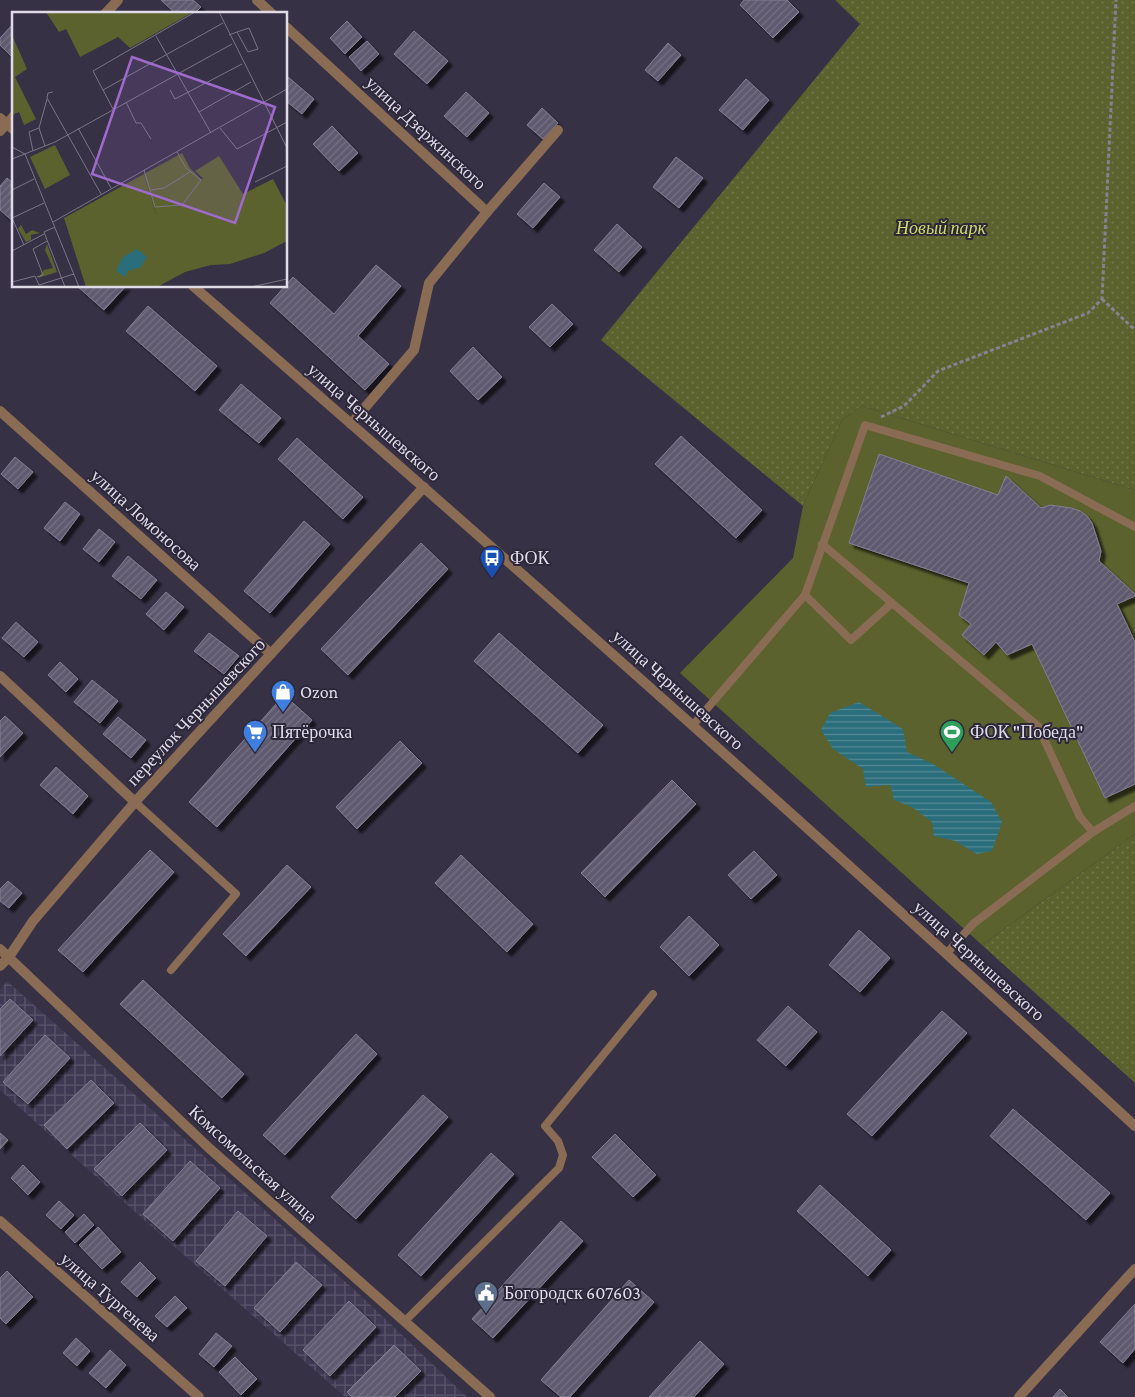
<svg xmlns="http://www.w3.org/2000/svg" width="1135" height="1397" viewBox="0 0 1135 1397" font-family="'Crimson Pro',serif">
<defs>
<pattern id="industrial-grid" width="8" height="8" patternUnits="userSpaceOnUse" patternTransform="scale(1.25)"><rect width="8" height="8" fill="#403953"/><path d="M0 4h8M4 0v8" fill="none" stroke="#5b556c"/></pattern>
<pattern id="park-dots" width="8" height="8" patternUnits="userSpaceOnUse" patternTransform="scale(1.25)"><rect width="8" height="8" fill="#5b622e"/><path d="M2 2h.1M6 6h.1" fill="none" stroke="#72784c" stroke-width="1.8" stroke-linecap="round"/></pattern>
<pattern id="water-rules" width="6" height="5" patternUnits="userSpaceOnUse" patternTransform="scale(1.25)"><rect width="6" height="5" fill="#2b6e7b"/><path d="M0 2.5h6" fill="none" stroke="#538994"/></pattern>
<pattern id="building-hatch" width="6" height="6" patternUnits="userSpaceOnUse" patternTransform="scale(1.25)"><rect width="6" height="6" fill="#605a6f"/><path d="M-1 1l2-2M0 6l6-6M5 7l2-2" fill="none" stroke="#767184"/></pattern>
<filter id="shadow"><feDropShadow dx="4.5" dy="4.5" stdDeviation="1" flood-color="#0009"/></filter>
</defs>
<rect width="100%" height="100%" fill="#373145"/>
<path fill="url(#industrial-grid)" d="M7,981l352,313 108,103h-122l-211,-186 -134,-121v-100z"/>
<g fill="url(#park-dots)">
<path d="M835,0h300v490l-273,-84 -20,14 -39,86 -202,-166 259,-316z"/>
<path d="M1135,834v249l-153,-138z"/>
</g>
<path fill="#5b622e" d="M862,406l273,84v344l-153,111 -302,-272 113,-115 10,-52 39,-86z"/>
<path fill="url(#water-rules)" d="M859,702l44,27 4,23 26,12 58,38 11,20 -10,29 -15,3 -22,-13 -21,-5 -2,-14 -20,-15 -18,-7 -4,-15 -24,2 -3,-18 -30,-20 -12,-19 9,-17z"/>
<g fill="url(#building-hatch)" stroke="#847e95" filter="url(#shadow)">
<path d="M161,0h32l8,7 -7,7h-18z"/>
<path d="M744,0h43l12,12 -26,26 -33,-33z"/>
<path d="M347,21l15,16 -17,17 -15,-16z"/>
<path d="M14,23v32l-2,2 -12,-12v-7z"/>
<path d="M414,31l34,30 -21,23 -33,-30z"/>
<path d="M367,41l12,13 -18,17 -12,-14z"/>
<path d="M668,43l13,12 -23,26 -13,-11z"/>
<path d="M288,77l26,22 -12,15 -16,-13v-22z"/>
<path d="M746,79l23,21 -26,30 -24,-20z"/>
<path d="M466,92l23,21 -22,24 -23,-21z"/>
<path d="M542,108l16,15 -15,16 -16,-14z"/>
<path d="M332,126l26,27 -19,18 -26,-27z"/>
<path d="M676,157l27,21 -24,30 -26,-21z"/>
<path d="M7,178l7,6v38l-14,-12v-24z"/>
<path d="M544,183l16,14 -27,31 -16,-14z"/>
<path d="M617,224l25,23 -23,25 -25,-22z"/>
<path d="M376,265l25,21 -43,50 31,28 -24,26 -95,-87 23,-26 41,37z"/>
<path d="M77,286h49l-22,24z"/>
<path d="M552,304l21,20 -23,23 -21,-20z"/>
<path d="M148,306l69,60 -22,25 -69,-60z"/>
<path d="M473,347l29,30 -24,23 -28,-29z"/>
<path d="M241,384l40,34 -22,25 -40,-33z"/>
<path d="M681,436l81,74 -26,28 -81,-74z"/>
<path d="M297,438l66,59 -20,22 -65,-60z"/>
<path d="M879,454l119,41 8,-19 35,32 9,-3 21,3 9,3 7,5 5,7 9,28 -2,10 36,33v2l-18,8 18,38v142l-30,14 -73,-154 -25,11 -11,-13 -12,13 -22,-20 9,-11 -12,-9 10,-32 -120,-40z"/>
<path d="M15,457l18,15 -15,17 -17,-15z"/>
<path d="M65,502l15,12 -20,27 -16,-13z"/>
<path d="M304,521l26,23 -60,69 -26,-22z"/>
<path d="M99,529l16,13 -16,20 -16,-13z"/>
<path d="M421,543l27,26 -100,106 -27,-26z"/>
<path d="M128,556l29,24 -16,19 -29,-23z"/>
<path d="M166,592l18,15 -20,23 -18,-16z"/>
<path d="M16,622l22,20 -14,15 -22,-19z"/>
<path d="M209,633l30,23 -15,18 -30,-23z"/>
<path d="M499,633l104,92 -25,28 -104,-92z"/>
<path d="M60,662l18,17 -12,13 -18,-17z"/>
<path d="M92,680l26,21 -18,22 -26,-21z"/>
<path d="M284,695l28,25 -95,107 -28,-25z"/>
<path d="M5,716l18,17 -23,24v-36z"/>
<path d="M118,717l28,23 -15,18 -28,-24z"/>
<path d="M400,741l22,22 -65,66 -21,-22z"/>
<path d="M56,767l32,29 -15,18 -33,-29z"/>
<path d="M672,780l24,24 -91,93 -24,-24z"/>
<path d="M150,850l24,22 -91,100 -25,-22z"/>
<path d="M754,851l23,24 -26,24 -23,-24z"/>
<path d="M461,855l72,69 -26,28 -72,-69z"/>
<path d="M287,865l24,22 -65,69 -23,-22z"/>
<path d="M8,881l14,12 -13,15 -9,-7v-12z"/>
<path d="M689,916l30,29 -30,31 -29,-29z"/>
<path d="M859,930l31,28 -30,34 -31,-27z"/>
<path d="M143,980l101,94 -22,24 -102,-94z"/>
<path d="M10,999l23,21 -33,36v-47z"/>
<path d="M788,1006l29,26 -31,34 -29,-26z"/>
<path d="M942,1011l25,22 -95,103 -25,-22z"/>
<path d="M356,1034l21,20 -92,101 -22,-20z"/>
<path d="M45,1035l25,23 -42,46 -25,-22z"/>
<path d="M91,1080l23,23 -47,46 -23,-24z"/>
<path d="M423,1095l25,22 -92,102 -25,-22z"/>
<path d="M1013,1109l97,84 -24,27 -96,-84z"/>
<path d="M140,1123l27,27 -45,46 -28,-27z"/>
<path d="M0,1133l8,7 -8,9z"/>
<path d="M615,1134l41,41 -23,22 -41,-40z"/>
<path d="M491,1153l23,21 -93,102 -23,-21z"/>
<path d="M190,1161l30,27 -47,53 -30,-27z"/>
<path d="M23,1165l17,17 -12,13 -17,-17z"/>
<path d="M820,1185l71,65 -23,26 -71,-65z"/>
<path d="M59,1201l15,14 -13,14 -15,-14z"/>
<path d="M238,1211l29,25 -42,50 -29,-25z"/>
<path d="M84,1214l10,11 -19,18 -10,-11z"/>
<path d="M561,1221l22,20 -90,97 -21,-19z"/>
<path d="M98,1227l23,25 -19,17 -23,-24z"/>
<path d="M140,1262l16,16 -19,19 -16,-15z"/>
<path d="M296,1262l26,23 -42,47 -26,-24z"/>
<path d="M7,1271l26,26 -27,27 -6,-6v-40z"/>
<path d="M629,1280l25,22 -84,95h-9l-20,-17z"/>
<path d="M175,1296l12,12 -20,19 -12,-11z"/>
<path d="M349,1301l27,26 -46,49 -27,-26z"/>
<path d="M1135,1304v45l-12,14 -23,-21z"/>
<path d="M216,1333l16,13 -18,21 -15,-13z"/>
<path d="M76,1338l14,13 -13,15 -14,-13z"/>
<path d="M700,1341l24,23 -30,33h-45z"/>
<path d="M394,1345l27,26 -26,26h-43l-5,-5z"/>
<path d="M110,1350l16,15 -20,23 -17,-15z"/>
<path d="M235,1357l22,22 -16,16 -22,-23z"/>
<path d="M1060,1389l8,8h-15z"/>
</g>
<g fill="none" stroke-linecap="round" stroke-linejoin="round">
<g stroke="#878292" stroke-width="3" stroke-dasharray="4 2.5" stroke-linecap="butt">
<path d="M1102,299l33,31"/>
<path d="M881,417l23,-11 34,-35 150,-58 14,-14 14,-299"/>
</g>
<g stroke="#8a6b54" stroke-width="8">
<path d="M822,544l216,182 42,91 13,15"/>
<path d="M805,595l46,45 41,-37"/>
<path d="M693,725l112,-130 60,-170 175,51 95,51"/>
<path d="M135,802l101,92 -65,76"/>
<path d="M947,953l26,-29 120,-92 42,-26"/>
<path d="M404,1322l155,-154 4,-13 -5,-14 -13,-15 108,-132"/>
</g>
<g stroke="#8a6b54" stroke-width="10">
<path d="M257,0l15,14"/>
<path d="M105,14l13,-14"/>
<path d="M286,27l201,185 -58,71 -15,67 -63,74"/>
<path d="M0,118l14,12"/>
<path d="M0,131l14,-15"/>
<path d="M487,212l71,-82"/>
<path d="M193,286c318,276 632,555 942,840"/>
<path d="M0,411l271,243"/>
<path d="M0,676l135,126"/>
<path d="M0,949l209,199 281,249"/>
<path d="M0,966l9,-9 24,-36 102,-119 289,-315"/>
<path d="M0,1221l199,176"/>
<path d="M1019,1397l116,-128"/>
</g>
</g>
<defs>
<symbol id="bus-pin" viewBox="-11 -11 22 30"><path d="M0 17L-7.5 6A9.5 9.5 0 1 1 7.5 6Z" fill="#1a4fb4" stroke="#2d273a"/><path d="M-5-6H5V4H4V6H2V4H-2V6H-4V4H-5ZM-3.5-4V0h7V-4ZM-3.5 1.2v1.5H-2V1.2ZM2 1.2v1.5H3.5V1.2Z" fill="#fff"/></symbol>
<symbol id="shop-pin" viewBox="-11 -11 22 30"><path d="M0 17L-7.5 6A9.5 9.5 0 1 1 7.5 6Z" fill="#3f7fe0" stroke="#2d273a"/><path d="M-5-2.5h2.3a2.7 3.5 0 0 1 5.4 0H5L5.5 6h-11ZM-1.5-2.5h3a1.5 2.3 0 0 0-3 0Z" fill="#fff"/></symbol>
<symbol id="supermarket-pin" viewBox="-11 -11 22 30"><path d="M0 17L-7.5 6A9.5 9.5 0 1 1 7.5 6Z" fill="#3f7fe0" stroke="#2d273a"/><path d="M-6-5.5h2.5l.6 2H6L4.5 2H-2.5L-4.4-4H-6ZM-1.5 3.2a1.3 1.3 0 1 0 .1 0ZM3 3.2a1.3 1.3 0 1 0 .1 0Z" fill="#fff"/></symbol>
<symbol id="stadium-pin" viewBox="-11 -11 22 30"><path d="M0 17L-7.5 6A9.5 9.5 0 1 1 7.5 6Z" fill="#2e9e5b" stroke="#2d273a"/><path d="M0-5a6.5 5 0 1 0 0 10a6.5 5 0 1 0 0-10ZM-3.5-1.8h7v3.6h-7Z" fill="#fff"/></symbol>
<symbol id="civic-pin" viewBox="-11 -11 22 30"><path d="M0 17L-7.5 6A9.5 9.5 0 1 1 7.5 6Z" fill="#5c6f8a" stroke="#2d273a"/><path d="M-.6-6.5H3V-4.5H.6V-3L4-1V1h2V6H-6V1h2V-1L-.6-3ZM-1.2 2.5V6h2.4V2.5Z" fill="#fff"/></symbol>
</defs>
<g fill-rule="evenodd">
<use href="#bus-pin" x="478" y="544" width="28" height="38"/>
<use href="#shop-pin" x="269" y="678" width="28" height="38"/>
<use href="#supermarket-pin" x="241" y="718" width="28" height="38"/>
<use href="#stadium-pin" x="938" y="718" width="28" height="38"/>
<use href="#civic-pin" x="472" y="1279" width="28" height="38"/>
</g>
<g text-anchor="middle" dominant-baseline="central" stroke-width="4" stroke-linejoin="round" paint-order="stroke">
<g font-size="18" fill="#dfdce8" stroke="#2d273a">
<text transform="translate(426 133) rotate(43)">улица Дзержинского</text>
<text transform="translate(374 422) rotate(41)">улица Чернышевского</text>
<text transform="translate(146 520) rotate(42)">улица Ломоносова</text>
<text transform="translate(678 690) rotate(42)">улица Чернышевского</text>
<text transform="translate(196 712) rotate(-47)">переулок Чернышевского</text>
<text transform="translate(979 961) rotate(42)">улица Чернышевского</text>
<text transform="translate(253 1164) rotate(42)">Комсомольская улица</text>
<text transform="translate(110 1297) rotate(41)">улица Тургенева</text>
</g>
<g font-size="18" font-style="italic" fill="#cbdb63" stroke="#2d273a">
<text x="941" y="228">Новый парк</text>
</g>
<g font-size="18" fill="#dfdce8" stroke="#2d273a" text-anchor="start">
<text x="510" y="558">ФОК</text>
<text x="300" y="692">Ozon</text>
<text x="272" y="732">Пятёрочка</text>
<text x="970" y="732">ФОК "Победа"</text>
<text x="504" y="1293">Богородск 607603</text>
</g>
</g>
<g transform="translate(12 12)">
<rect width="275" height="275" fill="#373145"/>
<path d="M34,0h147l-63,36 -12,-11 -38,20 -14,-28 -7,3z" fill="#5b622e"/>
<path d="M9,213l5,9 6,-4 8,3 -9,2v5l-5,2 -8,-13zM35,232l10,28 -19,6 6,-8 9,-2 -8,-18z" fill="#5b622e"/>
<path d="M207,144l24,38 30,-15 14,27v35l-23,12 -34,11 -19,1 -26,7 -28,15h-71l-22,-69 80,-44 12,40 47,-36 -8,-7z" fill="#5b622e"/>
<path d="M0,23l15,34 -12,8 21,42 -12,6 -5,-13 -7,3zM43,133l15,30 -25,14 -15,-32zM170,141l8,15 13,13 -18,26 -29,7 -12,-40z" fill="#5b622e"/>
<path d="M125,237l10,8 -6,10 -13,4 -3,6 -9,-6 6,-13z" fill="#2b6e7b"/>
<path fill="none" stroke="#7a7586" stroke-width="1" d="M207,0l68,136M217,23l8,-3 11,20 10,-3 -9,-21 -12,4M144,24l55,97M91,78l120,-67M158,78l5,9 67,-35M41,80l-5,1 -1,5 54,96M114,90l10,21h5l10,16M101,97l-20,-38 102,-59M187,100l52,-30M27,116l8,-29M66,116l33,60M208,116l17,21 50,-27M0,135l13,7 54,133M21,139l-4,-19 10,-4 6,18M0,147l43,-17 177,-98M132,158l11,37 27,-2 19,-25 -15,-12 -9,-16M243,170l32,-16M0,178l22,-11M139,178l13,-2 26,-16M41,210l234,-133M43,215l-11,5 21,55M12,233l-12,-27 32,-15M0,239l32,-17M25,265l6,-2 -10,-26 14,-8M0,270l23,-6 4,9 35,-11M239,275l36,-8"/>
<path fill="#9e6acd" fill-opacity="0.15" stroke="#9e6acd" stroke-width="2.5" d="M120,45l143,50 -40,116 -143,-49z"/>
<rect width="275" height="275" fill="none" stroke="#dfdce8" stroke-width="2.5"/>
</g>
</svg>
